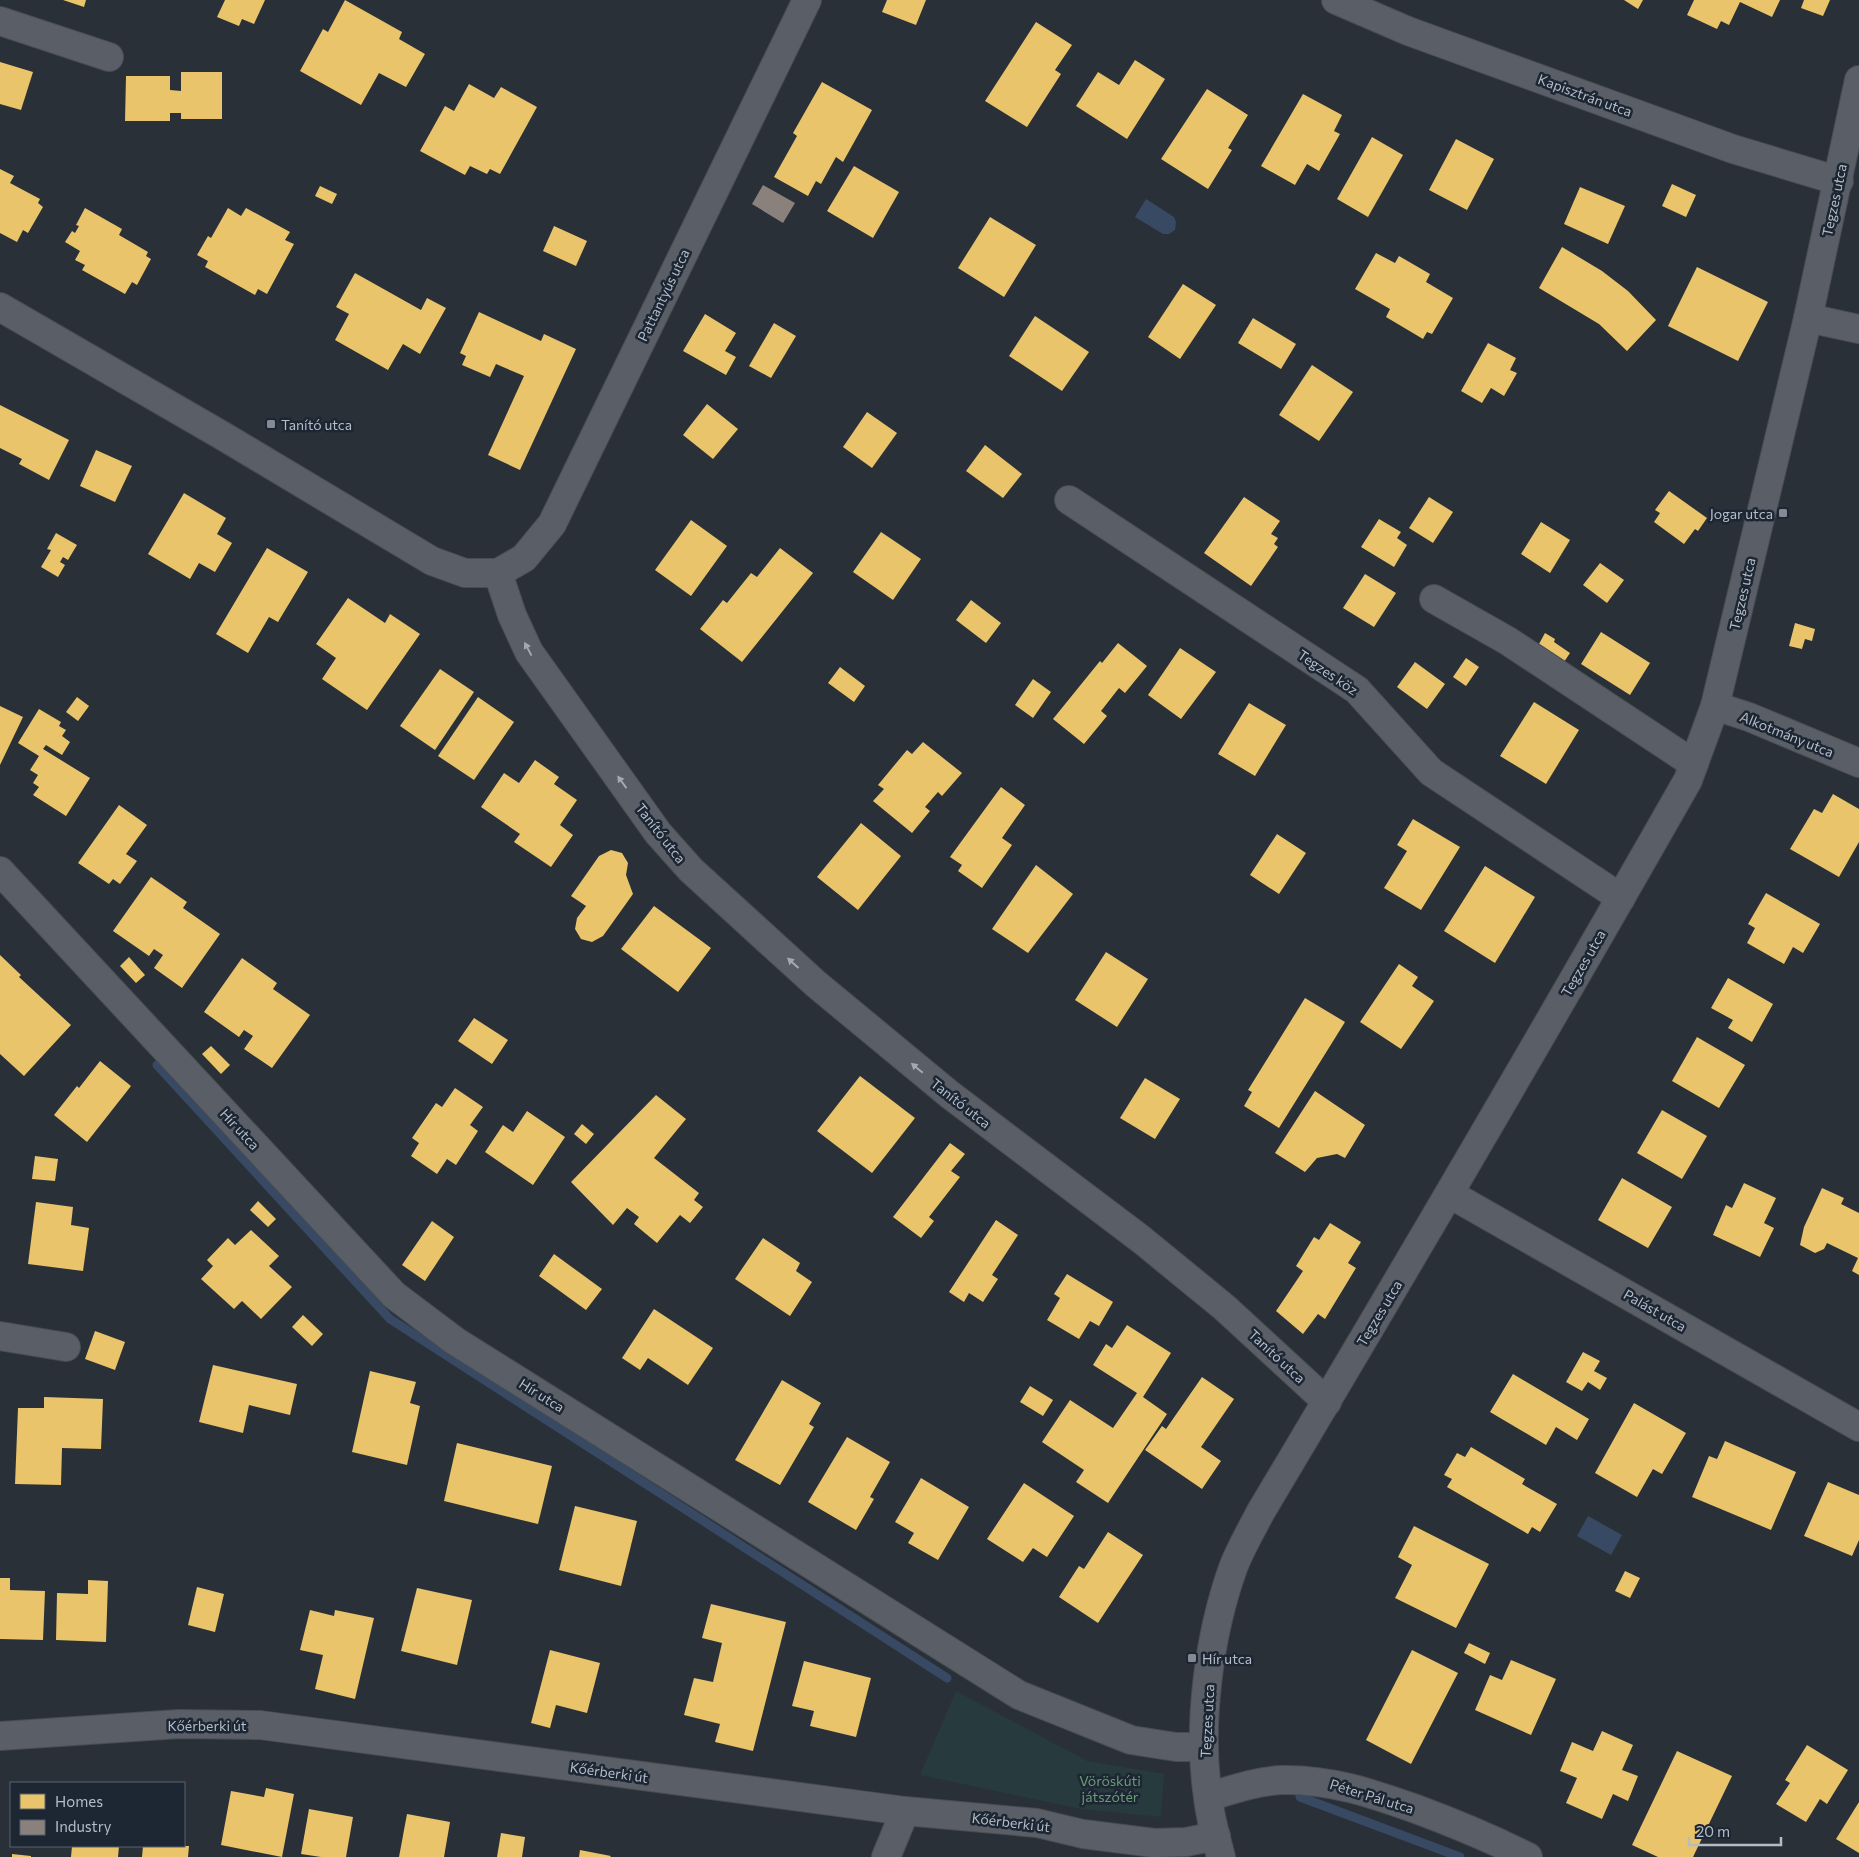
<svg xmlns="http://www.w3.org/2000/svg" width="1859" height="1857" viewBox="0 0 1859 1857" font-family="Commissioner,sans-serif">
<rect width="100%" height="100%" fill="#2a3038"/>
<path fill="#273a3e" d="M956,1691l131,70 77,13 -3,43 -80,-8 -161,-34z"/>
<g fill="#384963">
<path d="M1146,199l28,18 2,5 -1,8 -6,4h-6l-28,-17z"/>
<path d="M1588,1516l34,19 -11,20 -34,-19z"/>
</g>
<g fill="#e9c46a">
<path d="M63,0h23l-2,7z"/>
<path d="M225,0h40l-11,24 -12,-5 -3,7 -22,-9z"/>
<path d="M345,0l57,32 -3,7 26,15 -19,33 -27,-14 -18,32 -61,-34 23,-42 5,3z"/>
<path d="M887,0h39l-10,25 -34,-13z"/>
<path d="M1624,0h19l-5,9z"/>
<path d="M1694,0h86l-8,17 -32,-15 -11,23 -8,-4 -4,8 -30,-14z"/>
<path d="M1804,0h26l-7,16 -22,-8z"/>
<path d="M1036,22l36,23 -17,25 6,4 -34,53 -42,-26z"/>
<path d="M1135,60l30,19 -38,60 -51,-33 22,-34 21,13z"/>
<path d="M0,62l33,10 -12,38 -21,-6z"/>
<path d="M181,72h41v47h-41v-6h-11v8h-45l1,-45h44v14l11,1z"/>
<path d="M822,82l50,28 -29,52 -7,-5 -15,27 -5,-3 -8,15 -34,-19 23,-41 -4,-3z"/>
<path d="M469,84l25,14 7,-11 36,20 -37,67 -10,-5 -3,5 -17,-8 -5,9 -45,-24 25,-45 9,5z"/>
<path d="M1207,89l41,26 -20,33 4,2 -24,39 -47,-30z"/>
<path d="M1303,94l39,21 -8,16 6,3 -21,37 -12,-7 -12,21 -34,-19z"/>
<path d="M1372,137l31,18 -35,62 -31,-18z"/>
<path d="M1456,139l38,20 -27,51 -38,-20z"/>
<path d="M854,166l45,26 -26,46 -46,-27z"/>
<path d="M0,169l14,7 -4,7 30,16 -2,4 5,4 -15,26 -5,-3 -6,12 -17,-9z"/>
<path d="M1672,184l24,11 -10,22 -24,-11z"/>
<path d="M320,186l17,8 -5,10 -17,-8z"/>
<path d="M1580,187l45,19 -17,38 -44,-20z"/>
<path d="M85,208l37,21 -3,6 29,17 -2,4 5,3 -14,26 -5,-3 -7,12 -43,-24 3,-5 -10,-5 5,-9 -15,-9 7,-11 3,2 4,-7 -3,-1z"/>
<path d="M228,208l13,8 5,-8 44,24 -5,8 9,4 -27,50 -9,-5 -3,6 -50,-28 3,-6 -11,-6 11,-19 3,2z"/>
<path d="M990,217l46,28 -32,52 -46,-29z"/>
<path d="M554,226l33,15 -11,25 -33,-15z"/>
<path d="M1562,247l40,24 26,20 28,29 -29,31 -28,-27 -60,-36z"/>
<path d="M1376,253l19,10 4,-7 31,18 -4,8 27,16 -21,36 -5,-2 -4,7 -37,-22 4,-8 -35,-20z"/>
<path d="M1697,267l71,35 -30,59 -70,-35z"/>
<path d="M355,273l66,37 6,-12 19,10 -26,46 -17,-10 -15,26 -53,-30 14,-26 -13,-7z"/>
<path d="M1183,284l33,21 -36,54 -32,-22z"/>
<path d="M479,312l62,29 3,-7 32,15 -56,121 -32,-15 36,-79 -28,-12 -6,13 -28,-12 4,-9 -6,-3z"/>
<path d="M705,314l31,19 -11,18 11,6 -10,18 -43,-24z"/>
<path d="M1035,316l54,36 -27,39 -53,-35z"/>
<path d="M1253,318l43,26 -15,25 -43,-26z"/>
<path d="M774,323l22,13 -25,42 -22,-12z"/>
<path d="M1488,343l28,15 -6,12 7,3 -13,23 -13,-8 -9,15 -21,-12z"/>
<path d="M1312,365l41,27 -34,49 -40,-26z"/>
<path d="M707,404l31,25 -25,30 -30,-24z"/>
<path d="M0,405l69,35 -20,40 -30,-16 3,-5 -22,-11z"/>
<path d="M867,412l30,21 -25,35 -29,-21z"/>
<path d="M985,445l37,29 -19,24 -37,-27z"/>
<path d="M96,450l36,16 -17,36 -35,-16z"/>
<path d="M1669,491l38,27 -9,13 -3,-2 -11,15 -30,-22 6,-9 -5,-3z"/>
<path d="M184,493l42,25 -9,16 15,9 -17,29 -16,-9 -9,16 -42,-25z"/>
<path d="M1244,497l36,24 -9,13 7,4 -4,6 4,3 -27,39 -47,-33z"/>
<path d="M1429,497l24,15 -20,31 -24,-15z"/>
<path d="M1379,519l22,13 -4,6 10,7 -13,22 -33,-20z"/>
<path d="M691,520l36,26 -36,50 -36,-26z"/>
<path d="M1541,522l29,18 -20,33 -29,-19z"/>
<path d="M881,532l40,27 -28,41 -40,-28z"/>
<path d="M56,533l21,12 -9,15 -5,-3 -3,5 5,3 -7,12 -17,-10 10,-17 -4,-1z"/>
<path d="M267,548l41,24 -30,50 -9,-5 -21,36 -32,-19z"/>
<path d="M780,548l33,25 -71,89 -42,-33 23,-29 4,3 24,-30 6,4z"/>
<path d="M1600,563l24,17 -17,23 -24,-18z"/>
<path d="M1365,574l31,19 -22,34 -31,-19z"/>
<path d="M348,598l37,25 5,-9 30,20 -53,76 -45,-31 14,-21 -20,-14z"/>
<path d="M971,600l30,23 -15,20 -30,-23z"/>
<path d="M1795,623l20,6 -3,12 -7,-2 -3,10 -13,-3z"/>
<path d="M1601,632l49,31 -20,32 -49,-31z"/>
<path d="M1545,633l10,6 -1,3 16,11 -10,15 -26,-15z"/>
<path d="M1118,643l29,23 -22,27 -6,-5 -18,23 6,5 -23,28 -31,-25 47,-58 2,2z"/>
<path d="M1180,648l36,24 -35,47 -33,-24z"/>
<path d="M1466,658l13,9 -13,19 -13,-9z"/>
<path d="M1415,662l30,22 -18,25 -30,-22z"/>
<path d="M840,667l25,19 -11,16 -26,-19z"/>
<path d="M440,669l34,23 -39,58 -35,-24z"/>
<path d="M1033,679l18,13 -18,26 -18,-13z"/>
<path d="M77,697l12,9 -11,15 -12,-9z"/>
<path d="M478,697l36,25 -40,58 -36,-24z"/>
<path d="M1534,702l45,28 -33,54 -46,-28z"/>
<path d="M1249,703l37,22 -31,51 -37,-22z"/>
<path d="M0,706l23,11 -23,48z"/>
<path d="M39,709l22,13 -2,4 7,4 -4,6 8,6 -8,13 -16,-10 -3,4 47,29 -24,38 -33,-21 6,-8 -6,-4 5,-8 -8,-5 9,-14 -21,-13z"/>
<path d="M923,742l39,31 -20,23 -4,-4 -13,15 5,4 -18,22 -39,-32 11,-12 -6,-4 29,-35 5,4z"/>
<path d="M535,760l24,17 -5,7 23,16 -17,25 13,10 -22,32 -37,-25 6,-8 -39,-27 23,-34 15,10z"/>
<path d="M1001,787l24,18 -23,33 10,7 -30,43 -24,-17 4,-6 -12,-8z"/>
<path d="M1833,794l26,15v33l-20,35 -49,-28 24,-40 8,4z"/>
<path d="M119,805l28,20 -21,29 11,7 -17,23 -7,-5 -4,5 -31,-21z"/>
<path d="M1413,819l47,28 -39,63 -37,-22 23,-37 -10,-6z"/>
<path d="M861,823l40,33 -43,54 -41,-33z"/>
<path d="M1277,834l29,19 -27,41 -29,-19z"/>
<path d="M611,850l11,3 6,10 -2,12 7,19 -30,42 -11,6 -11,-3 -6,-10 2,-11 9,-12 -15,-10 28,-40z"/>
<path d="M1036,865l37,29 -45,59 -36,-24z"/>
<path d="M1485,866l50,31 -40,66 -51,-32z"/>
<path d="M151,877l36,25 -4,6 37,26 -38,54 -28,-20 9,-13 -9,-6 -5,7 -36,-25z"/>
<path d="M1766,893l54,31 -17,29 -10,-6 -9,17 -37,-21 8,-15 -7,-4z"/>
<path d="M654,906l57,42 -33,44 -57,-43z"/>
<path d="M1106,952l42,27 -31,48 -42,-27z"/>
<path d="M0,955l21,20 -2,2 52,48 -47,51 -24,-22z"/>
<path d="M129,957l16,18 -9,8 -16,-17z"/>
<path d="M242,958l35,25 -4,6 37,26 -38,53 -28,-19 9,-13 -9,-6 -5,7 -35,-25z"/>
<path d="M1399,964l19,13 -6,9 22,15 -33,48 -41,-27z"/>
<path d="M1728,978l45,26 -21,38 -24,-14 5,-8 -22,-12z"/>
<path d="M1305,998l40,24 -66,106 -35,-22 8,-14 -4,-2z"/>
<path d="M474,1018l34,22 -16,24 -34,-23z"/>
<path d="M1697,1037l48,28 -26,43 -47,-27z"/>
<path d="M211,1046l19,19 -9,9 -19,-20z"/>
<path d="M100,1061l31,25 -44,56 -33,-27 23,-29 2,2z"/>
<path d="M860,1076l55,42 -43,55 -55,-42z"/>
<path d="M1145,1078l35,21 -25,40 -35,-21z"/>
<path d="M455,1088l28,19 -13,18 8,6 -22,34 -9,-6 -10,15 -26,-18 8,-13 -7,-5 24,-35 6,4z"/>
<path d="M1315,1091l50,34 -20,33 -8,-4 -20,4 -12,14 -30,-19z"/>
<path d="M656,1095l30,24 -32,39 45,35 -5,7 9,7 -13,16 -10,-8 -23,28 -23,-19 5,-7 -12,-9 -14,17 -42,-43z"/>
<path d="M1662,1110l45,26 -25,43 -45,-26z"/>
<path d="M527,1111l38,26 -32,48 -48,-33 18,-27 10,7z"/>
<path d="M582,1124l12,10 -8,10 -12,-10z"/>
<path d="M950,1143l15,11 -14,17 9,6 -31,40 5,4 -13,17 -28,-21z"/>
<path d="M35,1156l23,3 -3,22 -23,-2z"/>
<path d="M1622,1178l50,29 -24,41 -50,-28z"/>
<path d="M1744,1183l32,15 -12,25 10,5 -14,29 -47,-22 13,-30 6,3z"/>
<path d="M1822,1188l22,10 -3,6 18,9v62l-7,-4 6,-13 -31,-15 -3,6 -9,4 -15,-8 4,-18z"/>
<path d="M258,1201l18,18 -8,8 -18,-17z"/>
<path d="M36,1202l37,5 -2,18 18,3 -6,43 -55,-7z"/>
<path d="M996,1220l22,15 -26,40 6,4 -15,23 -14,-9 -5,9 -15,-10z"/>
<path d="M432,1221l22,16 -29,44 -23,-16z"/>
<path d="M1330,1223l31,19 -13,21 8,5 -31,51 -7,-5 -15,20 -27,-23 27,-40 -7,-5 18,-29 5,3z"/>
<path d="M251,1230l28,26 -10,10 23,21 -31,32 -19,-18 -8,8 -33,-30 12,-13 -6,-6 21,-22 7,7z"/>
<path d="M763,1238l37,25 -4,8 16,11 -22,34 -55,-37z"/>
<path d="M554,1254l48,35 -16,21 -47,-34z"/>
<path d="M1067,1274l46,28 -14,24 -9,-5 -11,18 -32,-19 13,-22 -6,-4z"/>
<path d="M654,1309l59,39 -25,37 -40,-27 -8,12 -18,-12z"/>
<path d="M303,1315l20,19 -11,12 -20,-19z"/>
<path d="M1127,1325l44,28 -28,44 24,17 -59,89 -32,-21 8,-12 -42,-28 28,-42 43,28 24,-35 -44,-28 13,-21 6,4z"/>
<path d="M95,1331l30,11 -10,28 -30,-11z"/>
<path d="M1583,1352l17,9 -6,10 13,7 -7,12 -12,-8 -6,9 -16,-9z"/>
<path d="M213,1365l84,19 -7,31 -41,-10 -6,28 -44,-11z"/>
<path d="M370,1371l46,11 -6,21 10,3 -13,59 -55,-13z"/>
<path d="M1513,1374l76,45 -12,21 -21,-13 -10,18 -56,-33z"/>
<path d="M1202,1377l32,22 -33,48 20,14 -19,28 -57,-39 17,-24 4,3z"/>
<path d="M782,1380l39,23 -12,21 5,3 -34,58 -45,-25z"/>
<path d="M1030,1386l23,14 -10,16 -23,-14z"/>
<path d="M44,1397l59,2 -2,50 -39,-1 -1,37 -46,-1 3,-76h26z"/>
<path d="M1634,1403l52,30 -24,41 -9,-5 -16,28 -42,-24z"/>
<path d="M847,1437l43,25 -20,35 4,2 -18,31 -48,-28z"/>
<path d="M1725,1441l71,31 -25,58 -79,-33 17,-41 8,3z"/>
<path d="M457,1443l95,23 -14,58 -94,-23z"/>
<path d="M1471,1447l54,32 -3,5 35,20 -17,28 -8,-5 -4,7 -81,-47 5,-8 -8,-4 13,-22 8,4z"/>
<path d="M921,1478l48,29 -31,53 -30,-17 6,-10 -19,-11z"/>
<path d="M1828,1482l31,13v45l-7,16 -48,-20z"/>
<path d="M1024,1483l50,33 -27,41 -14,-9 -10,14 -36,-23z"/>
<path d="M575,1506l62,15 -16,65 -62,-16z"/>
<path d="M1414,1526l75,38 -33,64 -61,-30 17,-33 -14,-8z"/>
<path d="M1108,1532l35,23 -45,68 -39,-26 20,-31 5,3z"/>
<path d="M1625,1571l15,7 -10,20 -15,-7z"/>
<path d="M0,1578h10v12l35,1 -2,49 -43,-1z"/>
<path d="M88,1580l20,1 -2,61 -50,-2 1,-47 31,1z"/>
<path d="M197,1587l27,7 -9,38 -27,-7z"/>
<path d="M417,1588l55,12 -15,65 -56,-14z"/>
<path d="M711,1604l75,18 -33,129 -38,-9 5,-18 -36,-9 10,-37 19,4 9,-39 -20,-5z"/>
<path d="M310,1610l24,6 1,-6 39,8 -19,81 -40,-10 8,-34 -23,-5z"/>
<path d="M1469,1643l21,10 -5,11 -21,-11z"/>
<path d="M550,1650l50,13 -13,50 -31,-8 -6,23 -19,-5z"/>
<path d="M1412,1650l46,23 -47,91 -45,-24z"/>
<path d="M1511,1660l45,19 -25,56 -56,-25 15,-35 12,5z"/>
<path d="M804,1661l67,17 -15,59 -46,-11 4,-15 -22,-5z"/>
<path d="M1602,1731l31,14 -11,25 16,6 -10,25 -15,-7 -11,25 -36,-16 11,-25 -17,-7 12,-29 21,9z"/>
<path d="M1807,1745l41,25 -21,34 -7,-5 -14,23 -30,-18 14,-21 -5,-3z"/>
<path d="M1677,1751l55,25 -39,81h-35l-26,-12z"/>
<path d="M266,1788l28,6 -12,63 -61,-12 10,-54 33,6z"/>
<path d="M1859,1802v51l-23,-14z"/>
<path d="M309,1809l44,8 -7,40h-25l-20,-3z"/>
<path d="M407,1814l43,8 -6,35h-45z"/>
<path d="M501,1833l24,4 -3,20h-25z"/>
<path d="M72,1846h47l-1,11h-47z"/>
<path d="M143,1846h46l-1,11h-46z"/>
<path d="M580,1850l31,6 -1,1h-31z"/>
<path d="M12,1854l19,2v1h-19z"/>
</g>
<path fill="#8a817c" d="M763,185l32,18 -12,20 -31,-19z"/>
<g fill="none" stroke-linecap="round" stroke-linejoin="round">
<g stroke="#384963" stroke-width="9">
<path d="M157,1065l233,254 557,359"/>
<path d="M1300,1797l160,60"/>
</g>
<defs>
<g id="minor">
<path d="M1336,0l72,31 325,118 106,32"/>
<path d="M0,21l109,36"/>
<path d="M0,307l223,129 209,125 33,12h33l26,-15 28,-34 255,-524"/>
<path d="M1808,318l51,11"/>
<path d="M1069,500l288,190 74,82 190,126"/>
<path d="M498,573l14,42 17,37 129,181 33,37 125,114 133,110 193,146 83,68 102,94"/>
<path d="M1434,599l74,42 186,123"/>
<path d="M1715,706l34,11 110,46"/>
<path d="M0,871l394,424 61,46 564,354 112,45 45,7h28"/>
<path d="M1450,1194l409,233"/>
<path d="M0,1336l66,11"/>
<path d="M0,1736l179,-12 81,1 645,86 132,12 46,11 71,9 32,-1 30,-6"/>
<path d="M1208,1797c23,-7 49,-16 74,-17 48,-1 89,13 134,29 38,14 76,30 112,48"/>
<path d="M886,1857l19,-46"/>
<path d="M1221,1857c-5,-19 -11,-39 -13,-60 -11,-71 1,-162 25,-229 7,-19 18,-37 27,-55 145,-243 288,-487 428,-733l27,-74 93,-388 51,-238"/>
</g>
</defs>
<use href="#minor" stroke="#484c53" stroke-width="30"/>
<use href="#minor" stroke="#5a5e66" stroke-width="28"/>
</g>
<defs><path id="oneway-solid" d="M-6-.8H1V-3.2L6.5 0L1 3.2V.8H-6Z" transform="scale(1.25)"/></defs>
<g fill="#a2a9b5">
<use href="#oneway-solid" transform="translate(528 649) rotate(-118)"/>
<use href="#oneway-solid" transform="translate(622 782) rotate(-126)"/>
<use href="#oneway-solid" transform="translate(793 963) rotate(-138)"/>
<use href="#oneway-solid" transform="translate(917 1068) rotate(-140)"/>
</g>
<g fill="#848b96" stroke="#1d2633" stroke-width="2">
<rect x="266" y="419" width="10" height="10" rx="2.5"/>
<rect x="1778" y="508" width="10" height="10" rx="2.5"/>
<rect x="1187" y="1653" width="10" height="10" rx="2.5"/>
</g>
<g text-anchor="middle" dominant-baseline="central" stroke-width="5" stroke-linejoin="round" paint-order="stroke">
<g font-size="14" fill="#b4bcc9" stroke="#1d2633">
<text transform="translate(1585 95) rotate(20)">Kapisztrán utca</text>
<text transform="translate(1834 200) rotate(-78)">Tegzes utca</text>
<text transform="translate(663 295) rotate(-64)">Pattantyús utca</text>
<text transform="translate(1742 594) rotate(-77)">Tegzes utca</text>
<text transform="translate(1328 672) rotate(34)">Tegzes köz</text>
<text transform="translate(1787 734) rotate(22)">Alkotmány utca</text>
<text transform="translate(661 833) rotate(52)">Tanító utca</text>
<text transform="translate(1583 963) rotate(-60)">Tegzes utca</text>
<text transform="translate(961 1103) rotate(38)">Tanító utca</text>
<text transform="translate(240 1129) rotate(47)">Hír utca</text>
<text transform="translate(1655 1310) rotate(30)">Palást utca</text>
<text transform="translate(1379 1313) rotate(-59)">Tegzes utca</text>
<text transform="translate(1277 1356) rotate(43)">Tanító utca</text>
<text transform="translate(542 1395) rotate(32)">Hír utca</text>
<text transform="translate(1207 1721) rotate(-87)">Tegzes utca</text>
<text x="207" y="1725">Kőérberki út</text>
<text transform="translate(609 1772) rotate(8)">Kőérberki út</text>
<text transform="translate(1372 1796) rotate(17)">Péter Pál utca</text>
<text transform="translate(1011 1822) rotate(7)">Kőérberki út</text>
</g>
<g font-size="14" fill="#b4bcc9" stroke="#1d2633" text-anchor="start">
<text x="281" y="424">Tanító utca</text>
<text x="1773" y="513" text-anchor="end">Jogar utca</text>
<text x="1202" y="1658">Hír utca</text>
</g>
<g font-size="14" fill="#6b9a76" stroke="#1d2633">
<text x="1110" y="1780">Vöröskúti<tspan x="1110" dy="16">játszótér</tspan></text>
</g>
</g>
<rect x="10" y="1782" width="175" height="65" fill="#1d2633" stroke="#59626f"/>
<rect x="20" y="1794" width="25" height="15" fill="#e9c46a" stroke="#59626f"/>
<text x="55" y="1807" font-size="15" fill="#b4bcc9">Homes</text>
<rect x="20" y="1820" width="25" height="15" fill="#8a817c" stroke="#59626f"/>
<text x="55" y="1832" font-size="15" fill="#b4bcc9">Industry</text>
<path d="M1689 1837v8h92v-8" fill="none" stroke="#b4bcc9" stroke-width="2.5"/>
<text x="1696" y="1837" font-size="15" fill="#b4bcc9" stroke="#1d2633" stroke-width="4" paint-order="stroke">20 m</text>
</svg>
